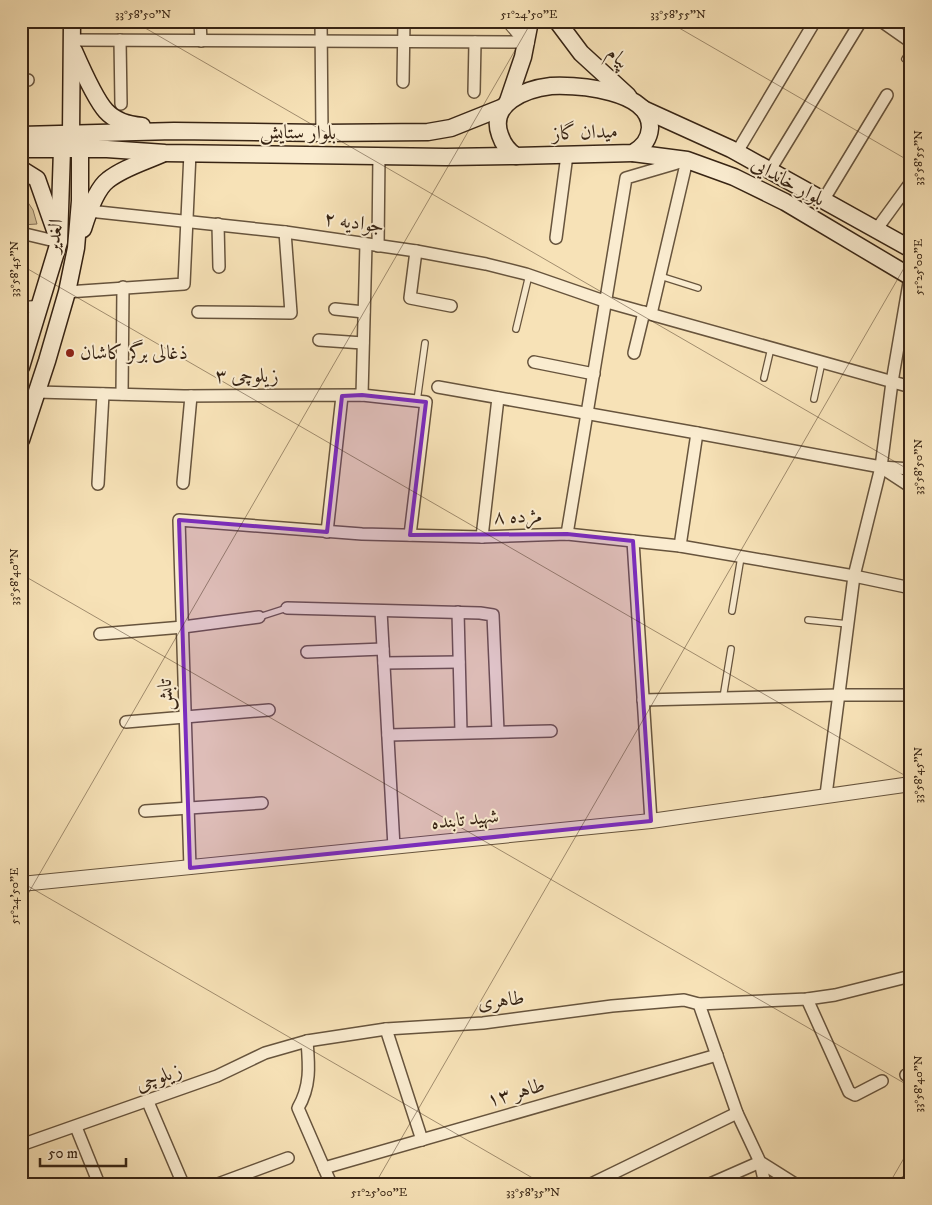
<svg xmlns="http://www.w3.org/2000/svg" width="932" height="1205" viewBox="0 0 932 1205" font-family="'IM FELL DW Pica',Amiri,serif">
<rect width="100%" height="100%" fill="#f7e2b7"/>
<filter id="stains"><feTurbulence type="fractalNoise" baseFrequency=".004" numOctaves="4"/><feColorMatrix values="0 0 0 0 .2 0 0 0 0 .09 0 0 0 0 .02 0 0 0 .5 -.17"/></filter>
<radialGradient id="worn" r=".72"><stop offset=".6" stop-color="#630" stop-opacity="0"/><stop offset="1" stop-color="#630" stop-opacity=".3"/></radialGradient>
<path fill="#d6c29b" stroke="#867358" d="M21,192l12,18 4,14 -16,1z"/>
<g fill="none" stroke-linecap="round" stroke-linejoin="round">
<defs>
<g id="service">
<path d="M905,59l6,-9"/>
<path d="M660,276l38,12"/>
<path d="M516,329l13,-54"/>
<path d="M764,378l7,-30"/>
<path d="M814,399l8,-37"/>
<path d="M417,401l8,-58"/>
<path d="M732,611l9,-54"/>
<path d="M259,617l28,-9"/>
<path d="M808,620l40,4"/>
<path d="M723,698l8,-49"/>
</g>
<g id="minor">
<path d="M200,21l1,20"/>
<path d="M321,21l1,112"/>
<path d="M881,21l30,21"/>
<path d="M73,40l454,2"/>
<path d="M120,40l1,64"/>
<path d="M21,80h7"/>
<path d="M403,82l1,-61"/>
<path d="M474,92l1,-50"/>
<path d="M737,152l78,-131"/>
<path d="M770,170l91,-149"/>
<path d="M824,199l63,-104"/>
<path d="M89,211l196,21 131,19 70,13 40,10 81,28 304,85"/>
<path d="M218,224l1,43"/>
<path d="M876,230l35,-48"/>
<path d="M21,233l38,9"/>
<path d="M556,238l11,-83"/>
<path d="M378,246l1,-91"/>
<path d="M416,251l-6,47 41,8"/>
<path d="M67,292l117,-8 6,-131"/>
<path d="M21,308l19,-2"/>
<path d="M335,309l29,3"/>
<path d="M198,312l93,1 -6,-81"/>
<path d="M651,314l36,-154"/>
<path d="M319,340l44,3"/>
<path d="M634,353l10,-41"/>
<path d="M534,362l60,12"/>
<path d="M438,387l259,46 184,34 30,2"/>
<path d="M37,392l147,4 178,-1 64,7 -16,133"/>
<path d="M122,394l1,-107"/>
<path d="M362,395l4,-151"/>
<path d="M882,468l29,19"/>
<path d="M183,483l8,-87"/>
<path d="M98,484l5,-90"/>
<path d="M327,532l15,-136"/>
<path d="M567,534l59,-356 58,-17"/>
<path d="M482,537l16,-139"/>
<path d="M633,541l18,280"/>
<path d="M680,546l17,-113"/>
<path d="M287,608l193,5 13,2 5,116"/>
<path d="M381,611l13,236"/>
<path d="M458,612l3,120"/>
<path d="M100,634l83,-7 76,-10"/>
<path d="M307,652l76,-3"/>
<path d="M384,663l75,-1"/>
<path d="M643,700l196,-5h72"/>
<path d="M126,722l143,-12"/>
<path d="M388,735l163,-4"/>
<path d="M826,795l28,-219 27,-109 11,-85 18,-105"/>
<path d="M145,811l117,-8"/>
<path d="M190,868l-11,-348 183,14 120,3 85,-3 113,12 174,30 57,12"/>
<path d="M807,999l42,93 6,3 27,-14"/>
<path d="M699,1004l38,109 23,49 35,22"/>
<path d="M386,1029l36,111"/>
<path d="M307,1041c2,24 4,45 -9,67l33,76"/>
<path d="M906,1075l5,-1"/>
<path d="M148,1102l35,82"/>
<path d="M76,1127l23,57"/>
<path d="M21,1145l196,-69 48,-23 42,-12 79,-12 97,-6 129,-17 72,-6 15,4 108,-5 28,-4 76,-19"/>
<path d="M324,1168l393,-113"/>
<path d="M218,1184l70,-26"/>
<path d="M591,1184l146,-71"/>
<path d="M710,1184l50,-22 5,22"/>
<path d="M903,1184l8,-4"/>
</g>
<g id="tertiary">
<path d="M509,21l18,21"/>
<path d="M21,884l630,-63 260,-37"/>
</g>
<g id="secondary">
<path d="M557,21l24,32 47,43"/>
<path d="M74,51c7,16 21,48 32,60 9,10 23,14 36,15"/>
<path d="M551,86c27,-1 100,4 99,42 -1,12 -7,19 -17,25l-117,3c-8,-5 -13,-12 -16,-21 -12,-32 26,-46 51,-49z"/>
<path d="M508,101l15,-44 7,-36"/>
<path d="M643,109l88,40 180,100"/>
<path d="M21,135l153,-4 148,2 106,-1 23,-4 50,-20"/>
<path d="M21,149h86l58,4 281,4 70,-1"/>
<path d="M633,153l54,7 47,17 51,25 126,75"/>
<path d="M21,169l16,10 19,54"/>
<path d="M83,229c4,-13 13,-40 25,-49 15,-12 36,-18 54,-26"/>
<path d="M21,367l38,-125 3,-93 5,-9"/>
<path d="M21,440l26,-79 20,-69 9,-44 4,-47v-51l-9,-16 1,-113"/>
</g>
</defs>
<use href="#service" stroke="#67543d" stroke-width="8"/>
<use href="#minor" stroke="#67543d" stroke-width="14"/>
<use href="#tertiary" stroke="#67543d" stroke-width="16"/>
<use href="#secondary" stroke="#372414" stroke-width="19"/>
<use href="#service" stroke="#faecd0" stroke-width="5.5"/>
<use href="#minor" stroke="#faecd0" stroke-width="11"/>
<use href="#tertiary" stroke="#faecd0" stroke-width="14"/>
<use href="#secondary" stroke="#faecd0" stroke-width="16"/>
</g>
<path fill="#7b2cbf" fill-opacity="0.2" stroke="#7b2cbf" stroke-width="4" stroke-linejoin="round" d="M362,395l64,7 -16,133 157,-1 66,7 18,280 -461,47 -11,-348 148,12 15,-136z"/>
<path fill="none" stroke="#372414" stroke-width="1" stroke-opacity="0.45" d="M133,21l778,450M667,21l244,141M21,265l890,514M21,574l890,513M21,882l522,302M21,906l511,-885M375,1184l536,-928M889,1184l22,-38"/>
<circle fill="#8f2418" stroke="#faecd0" stroke-width="2" cx="70" cy="353" r="5"/>
<g text-anchor="middle" dominant-baseline="central" stroke-width="4" stroke-linejoin="round" paint-order="stroke">
<g font-size="20" fill="#372414" stroke="#faecd0">
<text transform="translate(618 58) rotate(42)">پیام</text>
<text transform="translate(298 133) rotate(1)">بلوار ستایش</text>
<text transform="translate(585 133) rotate(-2)">میدان گاز</text>
<text transform="translate(788 182) rotate(29)">بلوار خاندایی</text>
<text transform="translate(354 223) rotate(8)">جوادیه ۲</text>
<text transform="translate(55 236) rotate(-83)">الغدیر</text>
<text x="247" y="376">زیلوچی ۳</text>
<text transform="translate(518 517) rotate(-1)">مژده ۸</text>
<text transform="translate(166 695) rotate(-92)">تابش</text>
<text transform="translate(465 820) rotate(-6)">شهید تابنده</text>
<text transform="translate(501 1001) rotate(-7)">طاهری</text>
<text transform="translate(159 1078) rotate(-20)">زیلوچی</text>
<text transform="translate(516 1093) rotate(-16)">طاهر ۱۳</text>
</g>
<g font-size="20" fill="#372414" stroke="#faecd0" text-anchor="start">
<text x="80" y="353">ذغالی برگر کاشان</text>
</g>
</g>
<rect width="932" height="1205" fill="none" stroke="#f7e2b7" stroke-width="55"/>
<path d="M40 1158v8h86v-8" fill="none" stroke="#372414" stroke-width="2.5"/>
<text x="48" y="1158" font-size="15" fill="#372414" stroke="#faecd0" stroke-width="4" paint-order="stroke">50 m</text>
<rect x="28" y="28" width="876" height="1150" fill="none" stroke="#372414" stroke-width="2"/>
<g font-size="12" text-anchor="middle" fill="#372414">
<text x="143" y="18">33°58'50"N</text>
<text x="529" y="18">51°24'50"E</text>
<text x="678" y="18">33°58'55"N</text>
<text transform="translate(918 158) rotate(-90)" y="4">33°58'55"N</text>
<text transform="translate(918 267) rotate(-90)" y="4">51°25'00"E</text>
<text transform="translate(14 269) rotate(-90)" y="4">33°58'45"N</text>
<text transform="translate(918 467) rotate(-90)" y="4">33°58'50"N</text>
<text transform="translate(14 577) rotate(-90)" y="4">33°58'40"N</text>
<text transform="translate(918 775) rotate(-90)" y="4">33°58'45"N</text>
<text transform="translate(14 896) rotate(-90)" y="4">51°24'50"E</text>
<text transform="translate(918 1084) rotate(-90)" y="4">33°58'40"N</text>
<text x="379" y="1196">51°25'00"E</text>
<text x="533" y="1196">33°58'35"N</text>
</g>
<rect width="100%" height="100%" filter="url(#stains)"/>
<rect width="100%" height="100%" fill="url(#worn)"/>
</svg>
